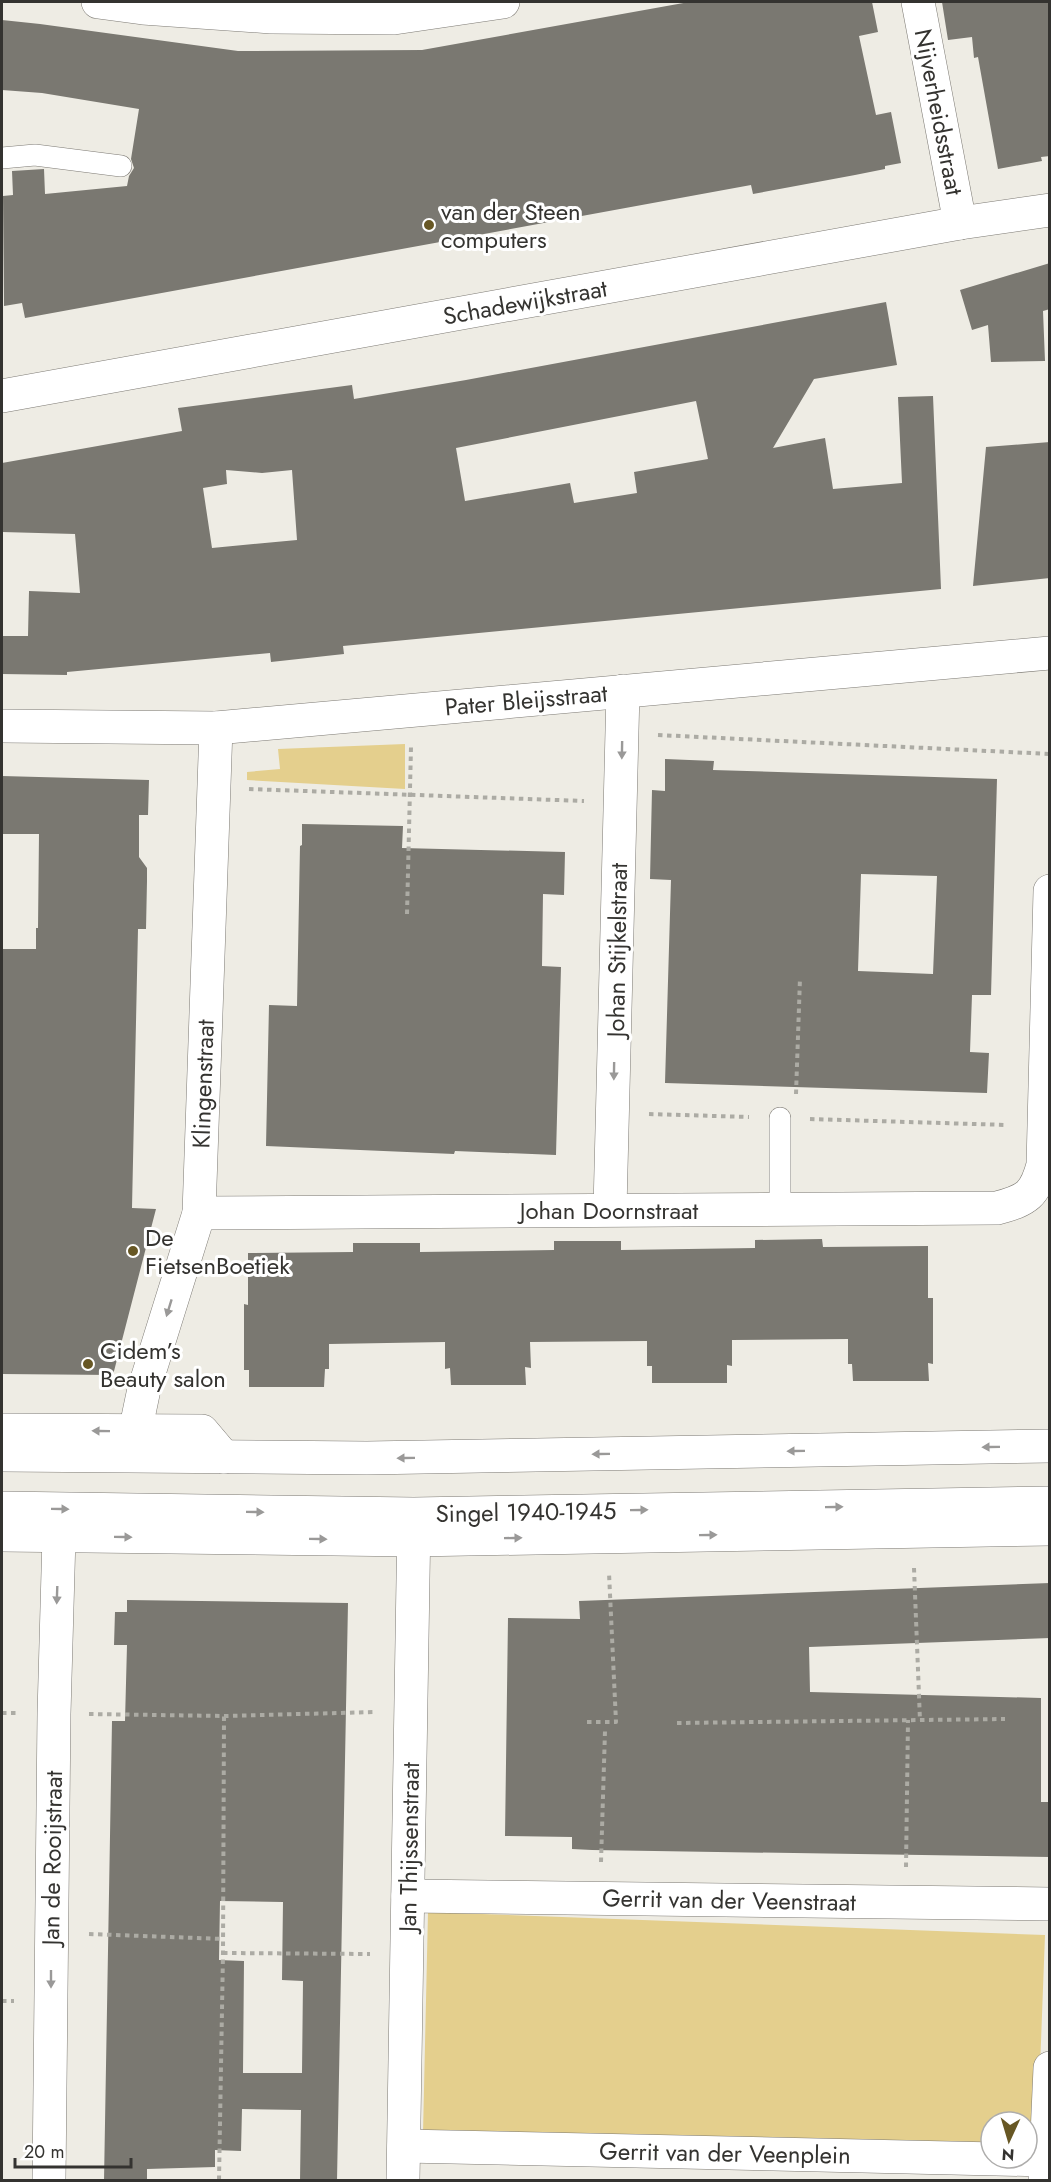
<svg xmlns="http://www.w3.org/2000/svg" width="1051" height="2182" viewBox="0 0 1051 2182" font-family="Jost,sans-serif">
<rect width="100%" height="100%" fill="#eeece4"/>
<g fill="#e4cf8d">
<path d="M405,744v45l-158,-9v-8l33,-3 -2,-20z"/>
<path d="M428,1912l617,23 -8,213h-10v-26h-36v25l-568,-14z"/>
</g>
<g fill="#7a7871" fill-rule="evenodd">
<path d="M689,2h183l6,30 -19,4 17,79 15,-3 10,51 -16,3v3l-30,6 -102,19 -2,-9 -726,133 -3,-15 -18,3 -1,-110 10,-1 -1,-24 32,-2 1,25 82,-8 2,-10 5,-8 -3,-9 8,-50 -97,-16 -40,-3v-70l38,4 198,27 184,-1z"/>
<path d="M942,2h108v154l-9,1 1,4 -44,8 -20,-112 -4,1 -2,-21 -24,3z"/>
<path d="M1050,263v46l-7,2 2,50 -54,1 -3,-37 -16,5 -12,-40z"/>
<path d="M886,302l11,63 -83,14 -41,69 52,-10 8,51 69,-6 -4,-86 35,-1 8,193 -598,57 1,8 -73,8 -1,-9 -203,19v3l-65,-1v-38h26l1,-45 51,2 -5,-59 -73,-2v-69l180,-32 -4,-23 174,-23 2,14 112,-19zM696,401l12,58 -74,13 3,21 -63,10 -4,-20 -105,18 -9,-53zM226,470l36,3 30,-3 5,70 -85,8 -9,-60 24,-4z"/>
<path d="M1050,442v136l-77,8 13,-139z"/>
<path d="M665,759l49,2 -1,9 284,9 -6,216h-19l-2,57 19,1 -2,40 -322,-10 6,-203 -21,-1 2,-89 13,1zM861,874l76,2 -4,98 -75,-3z"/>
<path d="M2,776l147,4 -1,35h-9v42l8,11v13l-1,48h-8l-6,279 24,1 -43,166 -111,-1v-425h34v-21h2l1,-94h-37z"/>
<path d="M302,824l101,2 -1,22 163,4 -1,43 -21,-1 -1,72 19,1 -5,188 -101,-4 -1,3 -188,-8 3,-141 28,1 3,-160 2,-1z"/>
<path d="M822,1239l1,8 105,-1v52h5v66l-5,-1 1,18h-76l-1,-17h-4v-25l-116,1v26l-5,-1v18h-75v-17h-5v-25l-117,1 1,26 -6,-1 1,18h-75l-1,-17 -5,1v-27l-116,2v25h-4l-1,18h-75v-17h-5v-66l4,1v-52l105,-1v-9h67v9l134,-2v-9h67v9l134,-2v-8z"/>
<path d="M1050,1583v55l-241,9 1,45 231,6v104h9v55l-458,-7 -20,-1v-12l-67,-1 3,-218 72,1 -1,-18z"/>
<path d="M127,1600l221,3 -11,578h-37l1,-71 -59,-1 -1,42 -26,-1v17l-68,2v12h-43l8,-460h13l2,-76h-13l1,-33h12zM220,1901l63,1 -1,78 21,1 -1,92h-59l1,-112 -25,-1z"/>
</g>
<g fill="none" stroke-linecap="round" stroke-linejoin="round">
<defs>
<g id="service">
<path d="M2,158l33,-3 86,11"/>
<path d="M780,1118v91"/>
</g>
<g id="minor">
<path d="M98,2l45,6 128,9 123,1 109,-16"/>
<path d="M918,2l42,221"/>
<path d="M2,396l958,-173 90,-13"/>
<path d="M2,726l214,2 834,-75"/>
<path d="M610,1209l13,-518"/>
<path d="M199,1213l798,-5c30,-8 38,-13 46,-43l7,-274"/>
<path d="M2,1430l200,1 22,26"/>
<path d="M135,1432l9,-43 55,-176 17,-485"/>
<path d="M2,1535l412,5 636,-11"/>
<path d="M408,1896l642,8"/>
<path d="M404,2146l642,14"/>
<path d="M49,2180l5,-466 5,-178"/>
<path d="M403,2180l11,-661"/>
<path d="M1045,2180l5,-112"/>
</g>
<g id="secondary">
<path d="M2,1455l365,3 683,-12"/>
<path d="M2,1508l412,6 636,-11"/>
</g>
</defs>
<use href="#service" stroke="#7d7a74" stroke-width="22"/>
<use href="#minor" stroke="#7d7a74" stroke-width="34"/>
<use href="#secondary" stroke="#7d7a74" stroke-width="34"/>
<g stroke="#acaba4" stroke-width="4" stroke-dasharray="4.5 4.5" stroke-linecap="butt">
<path d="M658,735l392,19"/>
<path d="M249,789l335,12"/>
<path d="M407,914l4,-167"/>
<path d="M796,1094l4,-116"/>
<path d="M649,1114l100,3"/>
<path d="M810,1119l197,6"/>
<path d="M914,1568l6,153"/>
<path d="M2,1713h17"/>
<path d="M89,1714l135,2 152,-4"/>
<path d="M587,1722h29l-7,-149"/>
<path d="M677,1723l328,-4"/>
<path d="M601,1862l4,-131"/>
<path d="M906,1867l2,-147"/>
<path d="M89,1934l134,5"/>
<path d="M223,1953l147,1"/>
<path d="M2,2001h12"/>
<path d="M219,2180l4,-227 1,-237"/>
</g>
<use href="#service" stroke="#fff" stroke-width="21"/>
<use href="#minor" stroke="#fff" stroke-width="33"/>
<use href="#secondary" stroke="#fff" stroke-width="33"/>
</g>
<defs><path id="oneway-solid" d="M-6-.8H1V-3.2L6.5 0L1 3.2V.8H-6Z" transform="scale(1.5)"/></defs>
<g fill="#9a9998">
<use href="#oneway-solid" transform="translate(622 750) rotate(91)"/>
<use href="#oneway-solid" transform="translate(614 1071) rotate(91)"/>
<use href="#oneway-solid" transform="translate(169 1308) rotate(107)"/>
<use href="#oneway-solid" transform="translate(101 1431) rotate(-179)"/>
<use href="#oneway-solid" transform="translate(991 1447) rotate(179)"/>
<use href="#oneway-solid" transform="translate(796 1451) rotate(179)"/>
<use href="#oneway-solid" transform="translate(601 1454) rotate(179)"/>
<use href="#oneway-solid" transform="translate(406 1458) rotate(179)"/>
<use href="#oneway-solid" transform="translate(834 1507) rotate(-1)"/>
<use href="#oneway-solid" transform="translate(60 1509) rotate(1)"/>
<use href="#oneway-solid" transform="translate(639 1510) rotate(-1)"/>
<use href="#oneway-solid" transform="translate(255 1512) rotate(1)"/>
<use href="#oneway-solid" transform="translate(708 1535) rotate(-1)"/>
<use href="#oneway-solid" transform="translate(123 1537) rotate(1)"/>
<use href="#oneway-solid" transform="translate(513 1538) rotate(-1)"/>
<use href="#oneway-solid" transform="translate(318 1539) rotate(1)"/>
<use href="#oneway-solid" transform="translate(57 1595) rotate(92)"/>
<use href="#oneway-solid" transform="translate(51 1979) rotate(90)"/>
</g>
<g fill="#675724" stroke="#fff" stroke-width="2">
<circle cx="429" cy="225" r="6"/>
<circle cx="133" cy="1251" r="6"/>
<circle cx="88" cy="1364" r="6"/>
</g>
<g text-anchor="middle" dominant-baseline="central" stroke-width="6" stroke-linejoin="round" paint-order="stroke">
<g font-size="24" fill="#343330" stroke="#fff">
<text transform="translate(939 112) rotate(79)">Nijverheidsstraat</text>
<text transform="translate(525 302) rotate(-10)">Schadewijkstraat</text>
<text transform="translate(526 700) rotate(-5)">Pater Bleijsstraat</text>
<text transform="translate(617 950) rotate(-89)">Johan Stijkelstraat</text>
<text transform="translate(203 1084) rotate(-88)">Klingenstraat</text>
<text x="609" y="1210">Johan Doornstraat</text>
<text transform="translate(526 1512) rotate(-1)">Singel 1940-1945</text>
<text transform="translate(409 1847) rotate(-89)">Jan Thijssenstraat</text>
<text transform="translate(52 1858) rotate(-89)">Jan de Rooijstraat</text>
<text transform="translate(729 1900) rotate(1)">Gerrit van der Veenstraat</text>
<text transform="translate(725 2153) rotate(1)">Gerrit van der Veenplein</text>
</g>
<g font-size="24" fill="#343330" stroke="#fff" text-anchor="start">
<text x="441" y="211">van der Steen<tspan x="441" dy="28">computers</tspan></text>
<text x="145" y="1237">De<tspan x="145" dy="28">FietsenBoetiek</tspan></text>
<text x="100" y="1350">Cidem’s<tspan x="100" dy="28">Beauty salon</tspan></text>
</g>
</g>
<rect width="1051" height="2182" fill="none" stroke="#343330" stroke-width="6"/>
<g transform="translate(1009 2140) rotate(184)"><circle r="28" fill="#ffffff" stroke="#aeadac" stroke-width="1.5"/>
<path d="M0-4.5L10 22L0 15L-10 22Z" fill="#675724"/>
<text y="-9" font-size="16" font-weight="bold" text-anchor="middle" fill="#343330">N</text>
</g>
<path d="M15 2158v9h116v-9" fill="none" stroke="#343330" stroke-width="3"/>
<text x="24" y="2158" font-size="18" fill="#343330" stroke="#ffffff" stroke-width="4.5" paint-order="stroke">20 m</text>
</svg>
